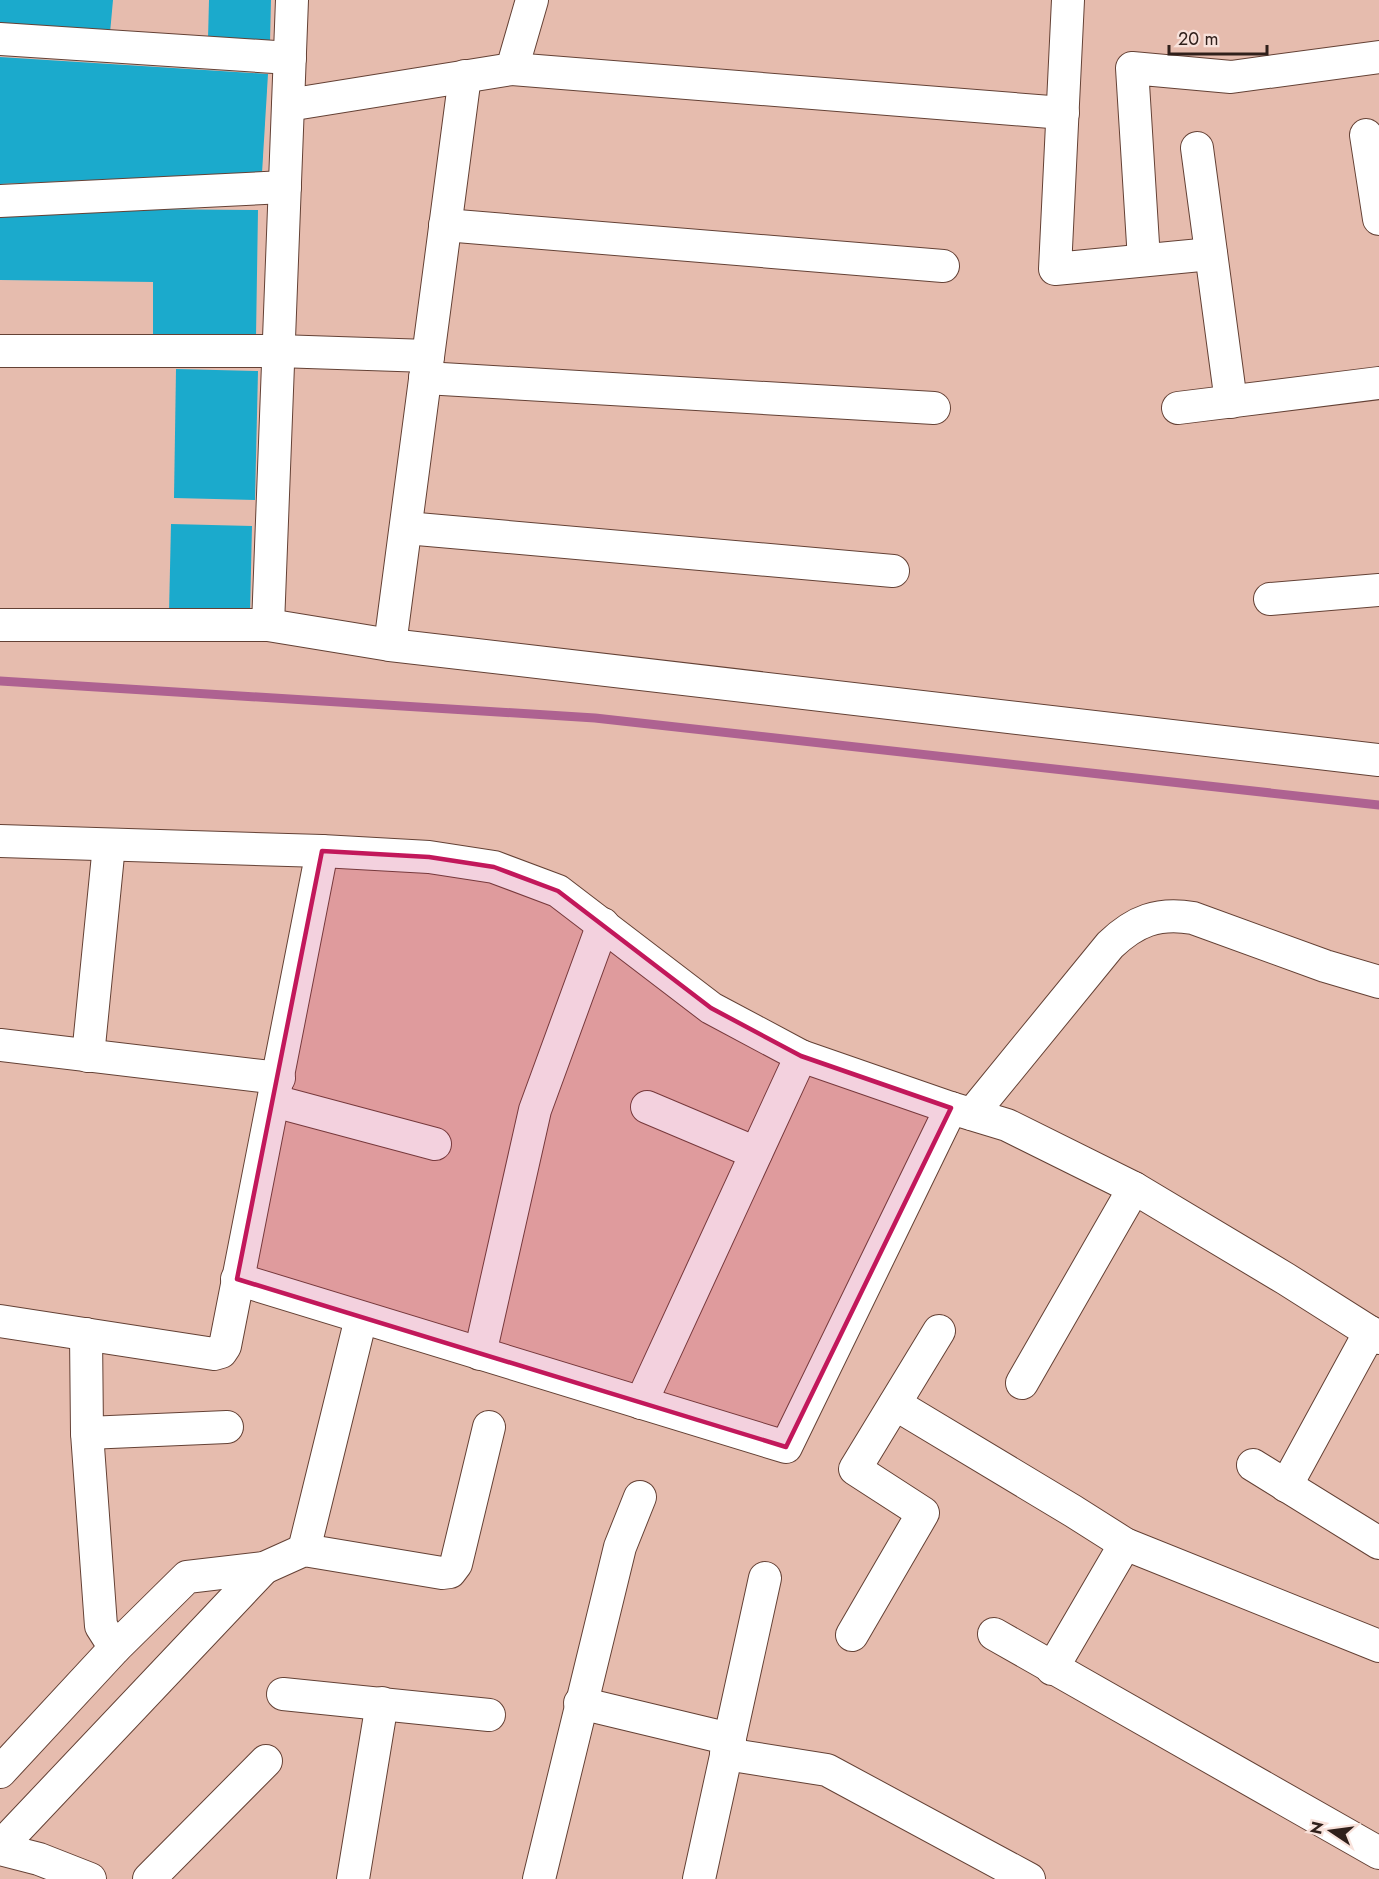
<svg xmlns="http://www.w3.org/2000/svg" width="1379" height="1879" viewBox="0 0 1379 1879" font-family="Jost,sans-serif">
<rect width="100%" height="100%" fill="#e6bcae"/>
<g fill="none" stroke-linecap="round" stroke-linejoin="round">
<path stroke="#ae6291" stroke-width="9" d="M0,681l595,37 784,87"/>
</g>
<g fill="#1baacc">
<path d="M0,0h113l-3,33 -110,-7z"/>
<path d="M209,0h62l-1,42 -62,-3z"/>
<path d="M0,57l268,17 -6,99 -262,11z"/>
<path d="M0,208l258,2 -2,127 -103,-2v-53l-153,-2z"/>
<path d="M176,369l82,2 -3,129 -81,-2z"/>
<path d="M171,524l81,2 -2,88 -81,-1z"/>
</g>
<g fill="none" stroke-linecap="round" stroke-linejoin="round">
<defs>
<g id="minor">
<path d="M1068,0l-13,269 156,-15"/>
<path d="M0,39l290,19"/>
<path d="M512,69l551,44"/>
<path d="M288,105l224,-36 20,-69"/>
<path d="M1366,135l13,84"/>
<path d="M1197,148l34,254"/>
<path d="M0,201l285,-14"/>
<path d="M445,225l498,41"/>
<path d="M1144,260l-12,-192 99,9 148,-20"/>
<path d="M0,351h278l150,5"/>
<path d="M425,378l509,30"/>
<path d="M1178,408l201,-25"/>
<path d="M406,528l487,43"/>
<path d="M1270,599l109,-9"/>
<path d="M0,625h268l122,20 989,115"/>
<path d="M268,625l24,-625"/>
<path d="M390,645l75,-569"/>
<path d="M0,841l322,10 107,6 65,10 64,24 153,117 90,48 150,52 56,17 127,63 152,91 93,59"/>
<path d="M0,1045l279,33"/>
<path d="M88,1056l21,-211"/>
<path d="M274,1101l161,43"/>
<path d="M647,1107l109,46"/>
<path d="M972,1114l138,-169c25,-24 48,-33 83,-27l132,48 54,16"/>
<path d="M237,1279l549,168 165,-339"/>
<path d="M0,1321l214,33 7,-2 4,-6 97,-495"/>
<path d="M86,1334l1,99 14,193 14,22"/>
<path d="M480,1354l55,-244 68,-186"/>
<path d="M1022,1383l112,-195"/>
<path d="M641,1403l160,-347"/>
<path d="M895,1404l178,107 52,33 254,102"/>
<path d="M87,1433l140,-6"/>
<path d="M1253,1465l126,78"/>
<path d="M1286,1486l84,-154"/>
<path d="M304,1550l57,-232"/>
<path d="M994,1634l385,219"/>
<path d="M852,1635l71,-122 -68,-44 84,-138"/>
<path d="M1052,1669l73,-125"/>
<path d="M283,1694l206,21"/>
<path d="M580,1703l150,36"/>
<path d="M726,1754l101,16 202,109"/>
<path d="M0,1772l115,-124 72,-71 77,-9 40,-18 138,23 8,-1 6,-8 33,-137"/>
<path d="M0,1847l264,-279"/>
<path d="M0,1849l39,10 51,20"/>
<path d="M149,1879l117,-118"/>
<path d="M353,1879l29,-176"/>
<path d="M539,1879l81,-332 20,-50"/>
<path d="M699,1879l66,-301"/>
</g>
</defs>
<use href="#minor" stroke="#644135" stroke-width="34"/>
<use href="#minor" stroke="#fff" stroke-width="32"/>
</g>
<path fill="#c2185b" fill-opacity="0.2" stroke="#c2185b" stroke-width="4.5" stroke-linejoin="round" d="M322,851l107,6 65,10 64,24 153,117 90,48 150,52 -165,339 -549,-168z"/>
<g transform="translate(1331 1831) rotate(283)" stroke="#f8e2db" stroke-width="4.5" paint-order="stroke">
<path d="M0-4.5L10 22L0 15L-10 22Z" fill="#30201b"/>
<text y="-9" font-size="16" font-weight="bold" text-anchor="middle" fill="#30201b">N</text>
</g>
<path d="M1169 45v9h98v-9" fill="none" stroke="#30201b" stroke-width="3"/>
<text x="1178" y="45" font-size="18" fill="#30201b" stroke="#f8e2db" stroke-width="4.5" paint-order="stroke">20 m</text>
</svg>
